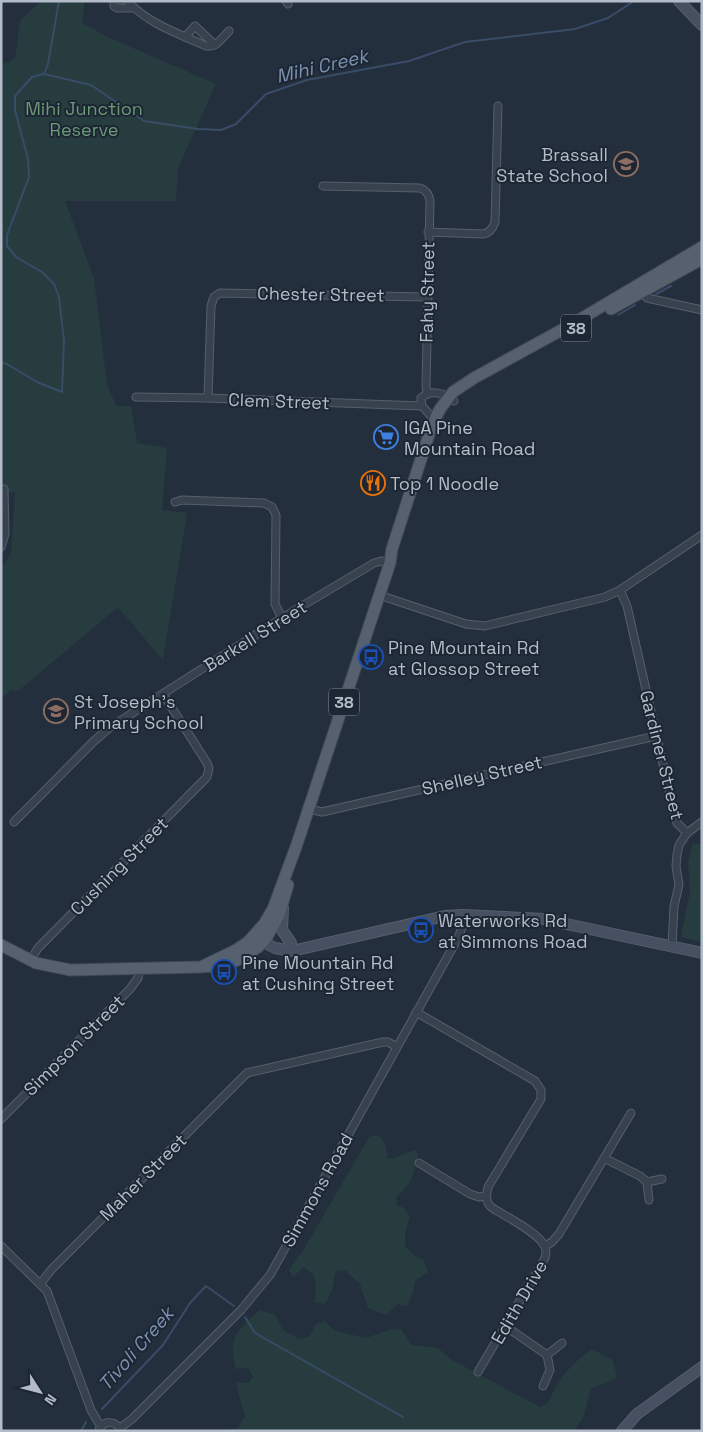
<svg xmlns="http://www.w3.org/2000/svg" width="703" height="1432" viewBox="0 0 703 1432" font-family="'Space Grotesk',sans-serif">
<rect width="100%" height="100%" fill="#242f3e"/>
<g fill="#263c3f">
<path d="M41,1h44l-3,22 28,15 106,46 -38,84 -2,33h-111l29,77 13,106 9,22h15l6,37 30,5 -5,62 25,3 -24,147 -45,-53 -100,84 -7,-1 -7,6 -3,-2v-125l10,-16 4,-61 -14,2v-429l14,-6 5,-38z"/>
<path d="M693,843l9,2v97l-21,-5 9,-46 -2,-29z"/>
<path d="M375,1135l6,2 4,7 3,15c10,0 18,-8 28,-9l2,6 -7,25 -15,17 1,7 7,3 6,9 -5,15v14l10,10 8,3 5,13 -13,9 -2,12 -6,13 -9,-2 -12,11 -18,-7 -8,-24 -15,-14 -9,1 -4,19 -7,14 -11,-2 2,-14 -2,-13 -10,-8 -11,10 -4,-7 15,-21 65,-112z"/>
<path d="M260,1310l15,5 8,15 16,9 11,-3 6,-12 9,-3 10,10 31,7 23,-8 12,-1 11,16 26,3 14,12 88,47 8,-4c10,-24 23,-39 44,-54l21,11 4,17 -13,7 -13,4 -7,28 -10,15h-349l12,-3 8,-11c-3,-12 -7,-23 -9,-35l12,1 5,-6 -5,-9 -12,1c-9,-31 1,-39 24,-59z"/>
</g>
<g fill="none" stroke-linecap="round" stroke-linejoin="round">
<g stroke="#394c67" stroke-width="2">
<path d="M44,74l4,-10 11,-63"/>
<path d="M656,294l15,-8"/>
<path d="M618,315l17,-10"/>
<path d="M1,362l6,2 30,18 25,10 2,-51 -5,-44 -5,-13 -12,-12 -26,-15 -9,-11v-11l22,-58 -1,-18 -13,-49v-14l17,-19 12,-3 47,11 53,36 54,8 23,1 15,-6 30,-30 41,-14 102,-19 56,-19 110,-13 33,-11 26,-17"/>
<path d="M245,1317l10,16 148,84"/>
<path d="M102,1409l61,-64 27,-42 16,-17 28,20"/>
<path d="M81,1431l5,-9"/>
</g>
<defs>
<g id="street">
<path d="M114,1v5l3,2h16"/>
<path d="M127,1c22,23 50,32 79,45 10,2 16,-8 23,-15"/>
<path d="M286,1l2,3"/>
<path d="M185,37l10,-11 20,19"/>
<path d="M323,186l97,2c6,2 9,6 10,13l-4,185 1,7"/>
<path d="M428,232l55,2c7,-1 10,-6 12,-12l3,-116"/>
<path d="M640,290l7,8 55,12"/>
<path d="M136,397l72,1 214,8"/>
<path d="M208,398l3,-92 3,-9 6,-4 207,4"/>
<path d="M432,422v-5l-10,-11 -1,-8c11,-9 23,-5 33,3"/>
<path d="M175,502l7,-2 82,3 8,4 4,8 -1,89 7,14"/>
<path d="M1,547l4,-13 -1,-45"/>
<path d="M620,590l7,16 48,211 2,6 10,10 -8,12 -2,10 -1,11 3,19 -5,21 -2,40"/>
<path d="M379,595l87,29 19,2 120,-29 15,-7 82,-55"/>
<path d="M309,809l13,3 334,-76"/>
<path d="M14,822l79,-80 16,-14 173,-110 92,-55 7,-2 9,2"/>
<path d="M687,833l15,-11"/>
<path d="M30,961l8,-13 169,-171 2,-9 -2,-5 -44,-69"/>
<path d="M416,1012l119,69 6,9v9l-53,88c-1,6 -3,11 0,16 2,5 8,7 13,10 11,7 39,21 44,34 2,3 1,7 0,11l-67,114"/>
<path d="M1,1119l129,-130 8,-11 2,-10"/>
<path d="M604,1158l36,18 7,6"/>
<path d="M419,1163l51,31 9,3 7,-1"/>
<path d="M649,1200l-2,-18 15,-3"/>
<path d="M1,1246l46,45 44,119 10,17"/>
<path d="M545,1246l7,-4 7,-8 72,-121"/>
<path d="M41,1283l10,-13 196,-197 136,-31h5l9,5"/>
<path d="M505,1326l42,29 15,-12"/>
<path d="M543,1386l7,-16 -3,-15"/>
<path d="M120,1428l12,-9 109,-109 29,-35 188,-337 5,-13v-10"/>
<path d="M99,1430c5,-10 17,-10 22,1"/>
</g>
<g id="secondary">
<path d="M679,1l23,24"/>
<path d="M283,908l-1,22 9,13"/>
<path d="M263,942l12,6 17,3 153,-35 18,-1 80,4 159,34"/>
<path d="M622,1431l15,-17 65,-47"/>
</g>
<g id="primary">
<path d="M611,309l91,-50"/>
<path d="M1,945l35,18 34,7 130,-3 26,-2 18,-8 14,-10 9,-10 12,-22 9,-30"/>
<path d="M203,966l33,-16 12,-8 16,-18 9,-15 23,-62 94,-284 2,-14 40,-124 8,-16 13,-17 21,-14 93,-51 135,-80"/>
</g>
</defs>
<use href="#street" stroke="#565f6c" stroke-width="9"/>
<use href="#secondary" stroke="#565f6c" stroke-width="12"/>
<use href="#primary" stroke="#414a57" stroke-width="13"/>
<use href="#street" stroke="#38414e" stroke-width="7"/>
<use href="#secondary" stroke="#465061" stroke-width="10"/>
<use href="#primary" stroke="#56606e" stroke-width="11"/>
</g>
<defs>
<symbol id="school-ring" viewBox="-11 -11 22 22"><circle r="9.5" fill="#1d2633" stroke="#8d6e63" stroke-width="1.5"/><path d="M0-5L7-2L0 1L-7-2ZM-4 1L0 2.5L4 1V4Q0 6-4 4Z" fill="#8d6e63"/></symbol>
<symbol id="supermarket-ring" viewBox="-11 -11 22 22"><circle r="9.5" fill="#1d2633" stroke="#3f7fe0" stroke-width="1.5"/><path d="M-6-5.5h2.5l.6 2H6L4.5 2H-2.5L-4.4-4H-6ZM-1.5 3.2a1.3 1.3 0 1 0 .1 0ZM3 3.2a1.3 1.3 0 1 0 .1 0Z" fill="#3f7fe0"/></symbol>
<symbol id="restaurant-ring" viewBox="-11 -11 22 22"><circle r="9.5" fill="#1d2633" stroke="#e8710a" stroke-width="1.5"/><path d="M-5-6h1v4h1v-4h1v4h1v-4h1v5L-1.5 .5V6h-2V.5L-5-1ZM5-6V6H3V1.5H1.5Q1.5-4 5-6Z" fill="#e8710a"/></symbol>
<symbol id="bus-ring" viewBox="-11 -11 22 22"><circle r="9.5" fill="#1d2633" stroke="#1a4fb4" stroke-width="1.5"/><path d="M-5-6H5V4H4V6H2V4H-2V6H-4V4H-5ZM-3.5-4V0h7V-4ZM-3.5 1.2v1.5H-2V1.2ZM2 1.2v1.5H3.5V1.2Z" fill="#1a4fb4"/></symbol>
</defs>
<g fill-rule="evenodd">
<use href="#school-ring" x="612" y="150" width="28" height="28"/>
<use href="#supermarket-ring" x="372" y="423" width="28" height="28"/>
<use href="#restaurant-ring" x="359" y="469" width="28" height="28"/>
<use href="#bus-ring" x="357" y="643" width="28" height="28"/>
<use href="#school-ring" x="42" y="697" width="28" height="28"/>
<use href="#bus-ring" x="407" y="916" width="28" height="28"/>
<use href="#bus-ring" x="210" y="958" width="28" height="28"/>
</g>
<g text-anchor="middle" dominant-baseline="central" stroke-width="4" stroke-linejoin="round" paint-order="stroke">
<g fill="#1d2633" stroke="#878f9c" stroke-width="1">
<rect x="561" y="314.5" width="30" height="27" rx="4"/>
<rect x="329" y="688.5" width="30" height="27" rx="4"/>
</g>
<g font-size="16" font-weight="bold" fill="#b4bcc9">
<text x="576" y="328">38</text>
<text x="344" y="702">38</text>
</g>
<g font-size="18" fill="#6b9a76" stroke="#1d2633">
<text x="84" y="108">Mihi Junction<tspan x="84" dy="21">Reserve</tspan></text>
</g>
<g font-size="18" fill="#b4bcc9" stroke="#1d2633" text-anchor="start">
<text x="608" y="154" text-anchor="end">Brassall<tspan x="608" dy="21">State School</tspan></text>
<text x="404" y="427">IGA Pine<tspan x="404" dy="21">Mountain Road</tspan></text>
<text x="390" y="483">Top 1 Noodle</text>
<text x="388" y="647">Pine Mountain Rd<tspan x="388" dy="21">at Glossop Street</tspan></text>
<text x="74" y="701">St Joseph's<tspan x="74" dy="21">Primary School</tspan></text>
<text x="438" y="920">Waterworks Rd<tspan x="438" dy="21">at Simmons Road</tspan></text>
<text x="242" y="962">Pine Mountain Rd<tspan x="242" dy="21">at Cushing Street</tspan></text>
</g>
<g font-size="18" fill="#b4bcc9" stroke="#1d2633">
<text transform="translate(427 292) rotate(-89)">Fahy Street</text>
<text transform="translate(321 294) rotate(1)">Chester Street</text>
<text transform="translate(279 401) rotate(2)">Clem Street</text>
<text transform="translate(255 636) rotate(-32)">Barkell Street</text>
<text transform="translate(662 755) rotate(76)">Gardiner Street</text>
<text transform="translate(482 775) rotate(-13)">Shelley Street</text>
<text transform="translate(119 866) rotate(-45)">Cushing Street</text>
<text transform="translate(74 1045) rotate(-45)">Simpson Street</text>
<text transform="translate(143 1177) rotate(-45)">Maher Street</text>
<text transform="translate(317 1190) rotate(-61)">Simmons Road</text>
<text transform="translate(519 1302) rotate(-60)">Edith Drive</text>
</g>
<g font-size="19" font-style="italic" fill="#7c92b1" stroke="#1d2633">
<text transform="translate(322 66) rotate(-13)">Mihi Creek</text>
<text transform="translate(136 1349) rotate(-49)">Tivoli Creek</text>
</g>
</g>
<rect width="703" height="1432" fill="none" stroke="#b4bcc9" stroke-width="5"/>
<g transform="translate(40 1392) rotate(126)" stroke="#1d2633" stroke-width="4" paint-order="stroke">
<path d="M0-4L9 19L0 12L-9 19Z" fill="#b4bcc9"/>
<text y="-8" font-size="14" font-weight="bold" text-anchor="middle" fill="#b4bcc9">N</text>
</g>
</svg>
